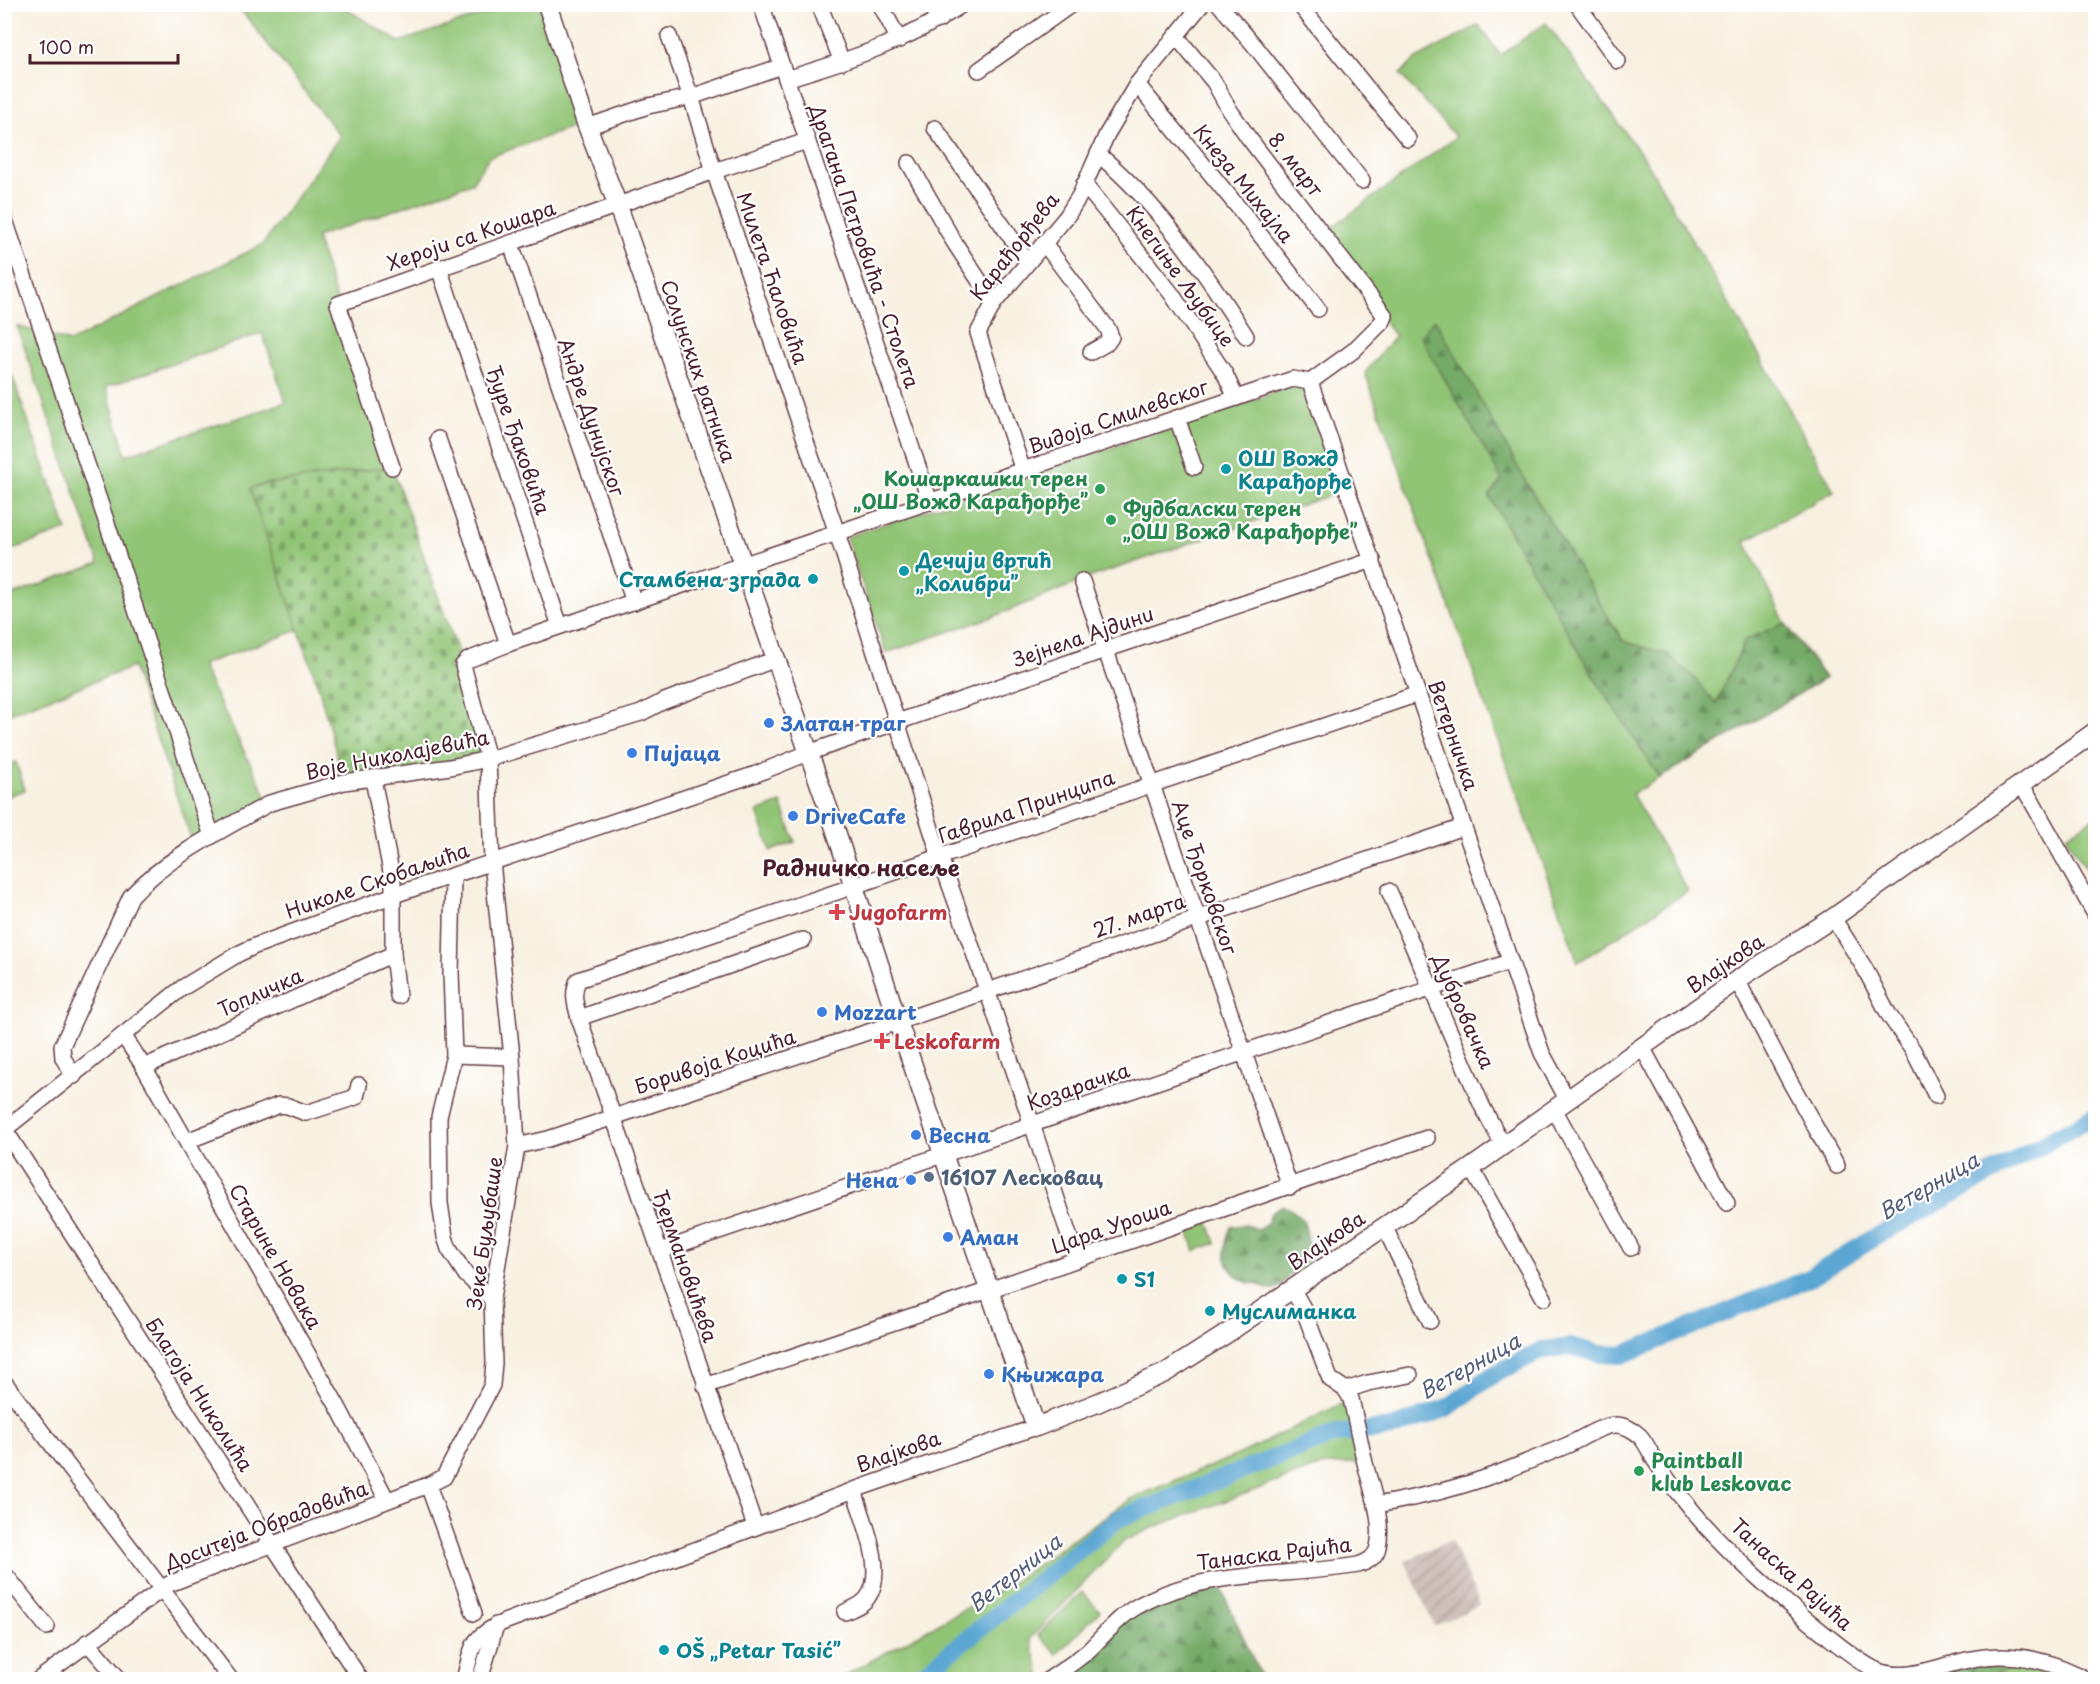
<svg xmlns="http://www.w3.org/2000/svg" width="2100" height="1684" viewBox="0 0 2100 1684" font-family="'Playpen Sans',sans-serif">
<defs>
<pattern id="industrial-furrows" width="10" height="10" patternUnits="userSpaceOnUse" patternTransform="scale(1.5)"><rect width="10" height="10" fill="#cfc0ba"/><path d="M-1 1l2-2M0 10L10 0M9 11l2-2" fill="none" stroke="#b3a5a0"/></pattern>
<pattern id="forest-firs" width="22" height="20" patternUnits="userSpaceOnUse" patternTransform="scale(1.5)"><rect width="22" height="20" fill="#74aa67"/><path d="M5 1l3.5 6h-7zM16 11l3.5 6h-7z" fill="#618a55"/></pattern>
<pattern id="cemetery-stones" width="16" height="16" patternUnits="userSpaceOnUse" patternTransform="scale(1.5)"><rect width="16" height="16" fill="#91c576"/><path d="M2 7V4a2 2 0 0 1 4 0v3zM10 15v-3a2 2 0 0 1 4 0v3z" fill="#789f61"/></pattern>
</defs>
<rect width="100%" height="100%" fill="#fff"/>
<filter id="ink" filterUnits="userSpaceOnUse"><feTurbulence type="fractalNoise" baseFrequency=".0167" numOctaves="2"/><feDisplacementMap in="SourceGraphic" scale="12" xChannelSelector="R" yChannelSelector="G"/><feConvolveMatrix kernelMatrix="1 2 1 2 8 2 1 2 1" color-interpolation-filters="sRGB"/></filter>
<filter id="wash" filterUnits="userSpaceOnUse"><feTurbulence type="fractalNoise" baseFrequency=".008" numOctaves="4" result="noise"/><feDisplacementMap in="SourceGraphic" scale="24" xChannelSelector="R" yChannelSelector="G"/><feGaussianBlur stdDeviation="1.35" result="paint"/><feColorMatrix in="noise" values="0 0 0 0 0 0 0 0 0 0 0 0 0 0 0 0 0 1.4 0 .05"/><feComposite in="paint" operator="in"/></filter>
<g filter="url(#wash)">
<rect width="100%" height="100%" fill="#f8f0e0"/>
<path fill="url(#industrial-furrows)" d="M1451,1540l29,65 -46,21 -29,-65z"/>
<g fill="#91c576" stroke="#6e7250" stroke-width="1.5" fill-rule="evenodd">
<path d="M237,5h103l59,37 113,-37h35l39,118 -97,34 -17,26 -156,54 76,230 -128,17 -14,5 49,141 -98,35 69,138 -76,45 -61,-181 -128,48v-117l94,-35 -82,-237 53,16 193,-98 77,-108zM262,333l24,69 -160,53 -20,-68z"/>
<path d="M1546,23l100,138 119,204 69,126 -89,50 40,82 40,55 -193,116 56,97 -110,71 -213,-589 30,-37 -75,-100 136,-99 -56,-63 16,-15 63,-34 21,30z"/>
<path d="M5,368l7,8 55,154 -62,22z"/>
<path d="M1294,386l8,1 3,4 35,101 -246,84 -99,40 -109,37 -40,-116z"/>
<path d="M16,762l9,28 -20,7v-31z"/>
<path d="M781,803l14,39 -24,9 -14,-39z"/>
<path d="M2095,817v47l-8,6 -22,-34z"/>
<path d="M1209,1223l7,20 -21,8 -7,-21z"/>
<path d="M1351,1399l14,63 -44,4 -167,61 -30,14 -94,98 12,40 -205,1 174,-97 119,-84 110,-45z"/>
<path d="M1082,1592l18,19 -43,43 -19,-19z"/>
<path d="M2031,1659l56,21h-103z"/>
</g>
<g fill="url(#forest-firs)" stroke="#5f6449" stroke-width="1.5">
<path d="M1435,319l93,166 95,156 44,13 26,23 23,27 29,-64 40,-17 40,55 -165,100 -65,-99 -106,-183 13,-16 -82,-144z"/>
<path d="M1283,1206c20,8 23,17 25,37 1,9 2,16 1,25l-5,4 -13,1c-6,5 -7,14 -16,16 -8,2 -11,-2 -18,-5 -4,-2 -9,0 -13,-3 -22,-12 -22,-33 -13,-54l15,-3 12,6 11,-9 -1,-4 4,-5z"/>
<path d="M1217,1579l45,100 -214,1 75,-63z"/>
<path d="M2031,1659l-47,20 -81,1 10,-7z"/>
</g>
<path fill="url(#cemetery-stones)" stroke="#6e7250" stroke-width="1.5" d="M392,467l68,191 28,101 -144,23 -25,-93 -69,-200 14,-5z"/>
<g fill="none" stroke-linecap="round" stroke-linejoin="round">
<path stroke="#5ca6d3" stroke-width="18" d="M915,1680l203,-161 218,-85 56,-6 55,-20 46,-33 49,-25 31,-3 27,7 22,1 188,-77 64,-40 222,-123"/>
</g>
</g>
<g filter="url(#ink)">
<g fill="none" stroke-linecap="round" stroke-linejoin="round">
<defs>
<g id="minor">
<path d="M761,4l169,498"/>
<path d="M819,4l23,58"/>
<path d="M880,4l19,36"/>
<path d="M930,4l9,16"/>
<path d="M1219,4l35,41 108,136"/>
<path d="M1299,4l109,135"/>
<path d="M1577,4l41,57"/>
<path d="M669,36l22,61 23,74 123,362 103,324 47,133 90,269"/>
<path d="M1176,36l38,46 15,27 19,28 137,179 -2,5 -30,30 -43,31"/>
<path d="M979,70l93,-66"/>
<path d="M786,79c63,-19 122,-38 177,-75"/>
<path d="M1137,84l110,134 71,91"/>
<path d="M587,127l61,-21 43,-9 91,-31"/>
<path d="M935,128l93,134"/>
<path d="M1098,154c60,50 106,116 148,182"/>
<path d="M909,163l45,79 40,61"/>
<path d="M1084,184l87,109 54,81 11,24"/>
<path d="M4,217l208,619"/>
<path d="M1044,243l64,86 3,8 -4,6 -16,9"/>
<path d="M511,244l123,358"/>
<path d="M439,268l121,358"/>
<path d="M1310,382l232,671 25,46"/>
<path d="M1177,418l17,49"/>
<path d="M392,467l-54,-163 376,-133 93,-30"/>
<path d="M1023,471l-45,-138 16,-30 73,-87 13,-21 27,-61 30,-50 65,-80"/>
<path d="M1082,581l208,606"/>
<path d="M508,644l737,-249 48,-16 17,3"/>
<path d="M373,779l20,103v72l5,42"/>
<path d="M2021,784l10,16 65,116"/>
<path d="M453,876l-2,97 3,82 -15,62 1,86 5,34 4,12 17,26 26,24"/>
<path d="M1389,891l93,215 21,39"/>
<path d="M1833,918l31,49 25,48 24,35 23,46"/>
<path d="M1737,980l51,98 49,88"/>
<path d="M579,1018c-4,-15 -7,-24 -1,-38l840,-286"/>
<path d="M123,1035l21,32 194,340 49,93"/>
<path d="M1642,1047l85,156"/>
<path d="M454,1055l58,2"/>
<path d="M144,1067l249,-113"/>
<path d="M74,1076l-11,-18 -1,-12 69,-150c35,-38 93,-67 139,-93l74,-21 106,-15 38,-8 153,-46 21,-11 114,-43"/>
<path d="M1554,1109l77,139"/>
<path d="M4,1130l178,-142 56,-34 17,-8 139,-51 362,-121 52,-21 297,-103 268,-90"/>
<path d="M5,1130l267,414 89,136"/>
<path d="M187,1141l92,-36 9,1 18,7 50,-16 3,-12"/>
<path d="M517,1146l31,-7 350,-117 565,-195"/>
<path d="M1471,1168l73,130"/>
<path d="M1385,1228l45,93"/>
<path d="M660,1251l849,-289"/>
<path d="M4,1382l227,298"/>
<path d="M705,1386l284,-96 438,-152"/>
<path d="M1346,1390l22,-7 42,-8"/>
<path d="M428,1485l46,128"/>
<path d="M1376,1505c42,-7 83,-17 123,-32 23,-9 48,-19 71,-29 13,-6 31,-19 46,-19 8,0 18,5 24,11 6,7 10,16 14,23 8,12 15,23 24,34 40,52 92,97 143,138 18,14 35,29 55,39 31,14 71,-8 102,-12 36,-6 77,3 109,22"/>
<path d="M755,1526l-176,-508 224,-78"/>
<path d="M4,1573l43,54"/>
<path d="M845,1612c8,-4 18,-7 23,-15 19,-27 -6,-79 -14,-107"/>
<path d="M87,1642l33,38"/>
<path d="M38,1680l131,-96 259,-99 16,-8 48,-92 2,-22 -2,-64 25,-153 -5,-89 -20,-195 -4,-103 -25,-94 5,-5 40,-16 -70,-205"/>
<path d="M464,1680c9,-34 6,-43 40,-58l350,-132 182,-63"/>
<path d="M480,1680l16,-55"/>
<path d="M1048,1680c16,-11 31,-20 44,-33 14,-14 27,-30 44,-40 68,-39 148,-29 222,-42 10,-3 18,-8 20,-18 6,-26 -7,-59 -13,-84 -5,-21 -9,-43 -14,-64l-5,-9 -16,-11 -27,-71 -10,-18"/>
</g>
<path id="major" d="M547,4l39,119 32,83 216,619 59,182 143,420 61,-24 68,-30 58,-37 248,-168 266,-188 96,-62 263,-187"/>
</defs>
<use href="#minor" stroke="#643e46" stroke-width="18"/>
<use href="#major" stroke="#643e46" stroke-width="21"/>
<use href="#minor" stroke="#fff" stroke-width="15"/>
<use href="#major" stroke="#fff" stroke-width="18"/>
</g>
</g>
<g fill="#0f9aa8" stroke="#fff" stroke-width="2">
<circle cx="1226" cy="469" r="6"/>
<circle cx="904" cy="571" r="6"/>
<circle cx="813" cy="579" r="6"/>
<circle cx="1122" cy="1279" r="6"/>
<circle cx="1210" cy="1311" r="6"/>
<circle cx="664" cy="1650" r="6"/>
</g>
<g fill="#2e9e5b" stroke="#fff" stroke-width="2">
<circle cx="1100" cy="489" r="6"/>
<circle cx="1111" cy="520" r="6"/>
<circle cx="1639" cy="1471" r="6"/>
</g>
<g fill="#3f7fe0" stroke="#fff" stroke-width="2">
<circle cx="769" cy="723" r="6"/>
<circle cx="632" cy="753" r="6"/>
<circle cx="793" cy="816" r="6"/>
<circle cx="822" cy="1012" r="6"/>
<circle cx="916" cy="1135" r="6"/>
<circle cx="911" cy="1180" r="6"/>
<circle cx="948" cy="1237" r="6"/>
<circle cx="989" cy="1374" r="6"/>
</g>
<g fill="#e0444e" stroke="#fff" stroke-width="2">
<path d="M834 903h6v6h6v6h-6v6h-6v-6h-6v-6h6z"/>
<path d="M879 1032h6v6h6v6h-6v6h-6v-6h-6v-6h6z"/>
</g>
<circle fill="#5c6f8a" stroke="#fff" stroke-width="2" cx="929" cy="1177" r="6"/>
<g text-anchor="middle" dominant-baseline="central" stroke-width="4.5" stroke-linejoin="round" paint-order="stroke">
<g font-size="20" fill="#4a1f2b" stroke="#fff">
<text transform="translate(1296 164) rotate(52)">8. март</text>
<text transform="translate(1244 183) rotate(51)">Кнеза Михајла</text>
<text transform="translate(471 235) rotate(-19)">Хероји са Кошара</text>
<text transform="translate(865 246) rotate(71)">Драгана Петровића - Столета</text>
<text transform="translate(1014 246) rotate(-52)">Карађорђева</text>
<text transform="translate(1181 276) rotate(54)">Кнегиње Љубице</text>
<text transform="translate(773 278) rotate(71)">Милета Ћаловића</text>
<text transform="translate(699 371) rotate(71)">Солунских ратника</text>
<text transform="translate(1118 416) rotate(-19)">Видоја Смилевског</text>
<text transform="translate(592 417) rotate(71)">Андре Дунијског</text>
<text transform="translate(519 440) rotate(71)">Ђуре Ђаковића</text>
<text transform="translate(1083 636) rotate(-19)">Зејнела Ајдини</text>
<text transform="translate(1454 735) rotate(71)">Ветерничка</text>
<text transform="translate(397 754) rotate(-11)">Воје Николајевића</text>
<text transform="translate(1026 806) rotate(-19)">Гаврила Принципа</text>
<text transform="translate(1205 877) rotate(71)">Аце Ђорковског</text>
<text transform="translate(377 880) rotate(-19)">Николе Скобаљића</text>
<text transform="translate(1139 915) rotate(-19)">27. марта</text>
<text transform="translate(1725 963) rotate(-34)">Влајкова</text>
<text transform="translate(260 992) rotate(-24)">Топличка</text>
<text transform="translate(1464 1011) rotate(66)">Дубровачка</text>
<text transform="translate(715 1061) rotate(-18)">Боривоја Коцића</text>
<text transform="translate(1078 1086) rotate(-19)">Козарачка</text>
<text transform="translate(1111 1226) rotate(-19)">Цара Уроша</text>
<text transform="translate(484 1233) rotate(-82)">Зеке Буљубаше</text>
<text transform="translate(1326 1240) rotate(-34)">Влајкова</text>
<text transform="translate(276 1256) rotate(60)">Старине Новака</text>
<text transform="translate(686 1266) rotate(71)">Ђермановићева</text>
<text transform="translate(200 1394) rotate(57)">Благоја Николића</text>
<text transform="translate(898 1451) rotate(-19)">Влајкова</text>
<text transform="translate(266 1525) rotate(-21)">Доситеја Обрадовића</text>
<text transform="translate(1274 1553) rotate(-7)">Танаска Рајића</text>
<text transform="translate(1792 1574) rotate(42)">Танаска Рајића</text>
</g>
<g font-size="20" font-weight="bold" fill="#0d838f" stroke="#fff" text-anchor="start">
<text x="1238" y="458">ОШ Вожд<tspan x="1238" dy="23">Карађорђе</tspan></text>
<text x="916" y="560">Дечији вртић<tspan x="916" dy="23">„Колибри”</tspan></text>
<text x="801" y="579" text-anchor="end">Стамбена зграда</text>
<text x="1134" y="1279">S1</text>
<text x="1222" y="1311">Муслиманка</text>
<text x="676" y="1650">OŠ „Petar Tasić”</text>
</g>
<g font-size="20" font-weight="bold" fill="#27864d" stroke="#fff" text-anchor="start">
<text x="1088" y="478" text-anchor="end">Кошаркашки терен<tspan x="1088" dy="23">„ОШ Вожд Карађорђе”</tspan></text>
<text x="1123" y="508">Фудбалски терен<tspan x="1123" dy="23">„ОШ Вожд Карађорђе”</tspan></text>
<text x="1651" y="1460">Paintball<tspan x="1651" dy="23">klub Leskovac</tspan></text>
</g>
<g font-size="20" font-weight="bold" fill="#366cbe" stroke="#fff" text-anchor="start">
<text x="781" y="723">Златан траг</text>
<text x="644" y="753">Пијаца</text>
<text x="805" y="816">DriveCafe</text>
<text x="834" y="1012">Mozzart</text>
<text x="928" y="1135">Весна</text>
<text x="899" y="1180" text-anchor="end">Нена</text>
<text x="960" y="1237">Аман</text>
<text x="1001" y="1374">Књижара</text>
</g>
<g font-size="20" font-weight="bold" fill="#be3a42" stroke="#fff" text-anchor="start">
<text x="849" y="912">Jugofarm</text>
<text x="894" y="1041">Leskofarm</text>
</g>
<g font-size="20" font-weight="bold" fill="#4e5e75" stroke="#fff" text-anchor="start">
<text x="941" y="1177">16107 Лесковац</text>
</g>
<g font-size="21" font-style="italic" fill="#525c77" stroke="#fff">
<text transform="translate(1928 1185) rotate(-30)">Ветерница</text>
<text transform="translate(1469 1365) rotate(-29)">Ветерница</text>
<text transform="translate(1014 1572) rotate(-38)">Ветерница</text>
</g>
<g font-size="22" font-weight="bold" fill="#4a1f2b" stroke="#fff">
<text x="861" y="866">Радничко насеље</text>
</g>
</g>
<rect width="2100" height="1684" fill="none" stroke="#fff" stroke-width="24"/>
<path d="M30 54v9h148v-9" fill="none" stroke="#4a1f2b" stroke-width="3"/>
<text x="39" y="54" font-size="18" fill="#4a1f2b" stroke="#ffffff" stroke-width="4.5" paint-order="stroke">100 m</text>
</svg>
